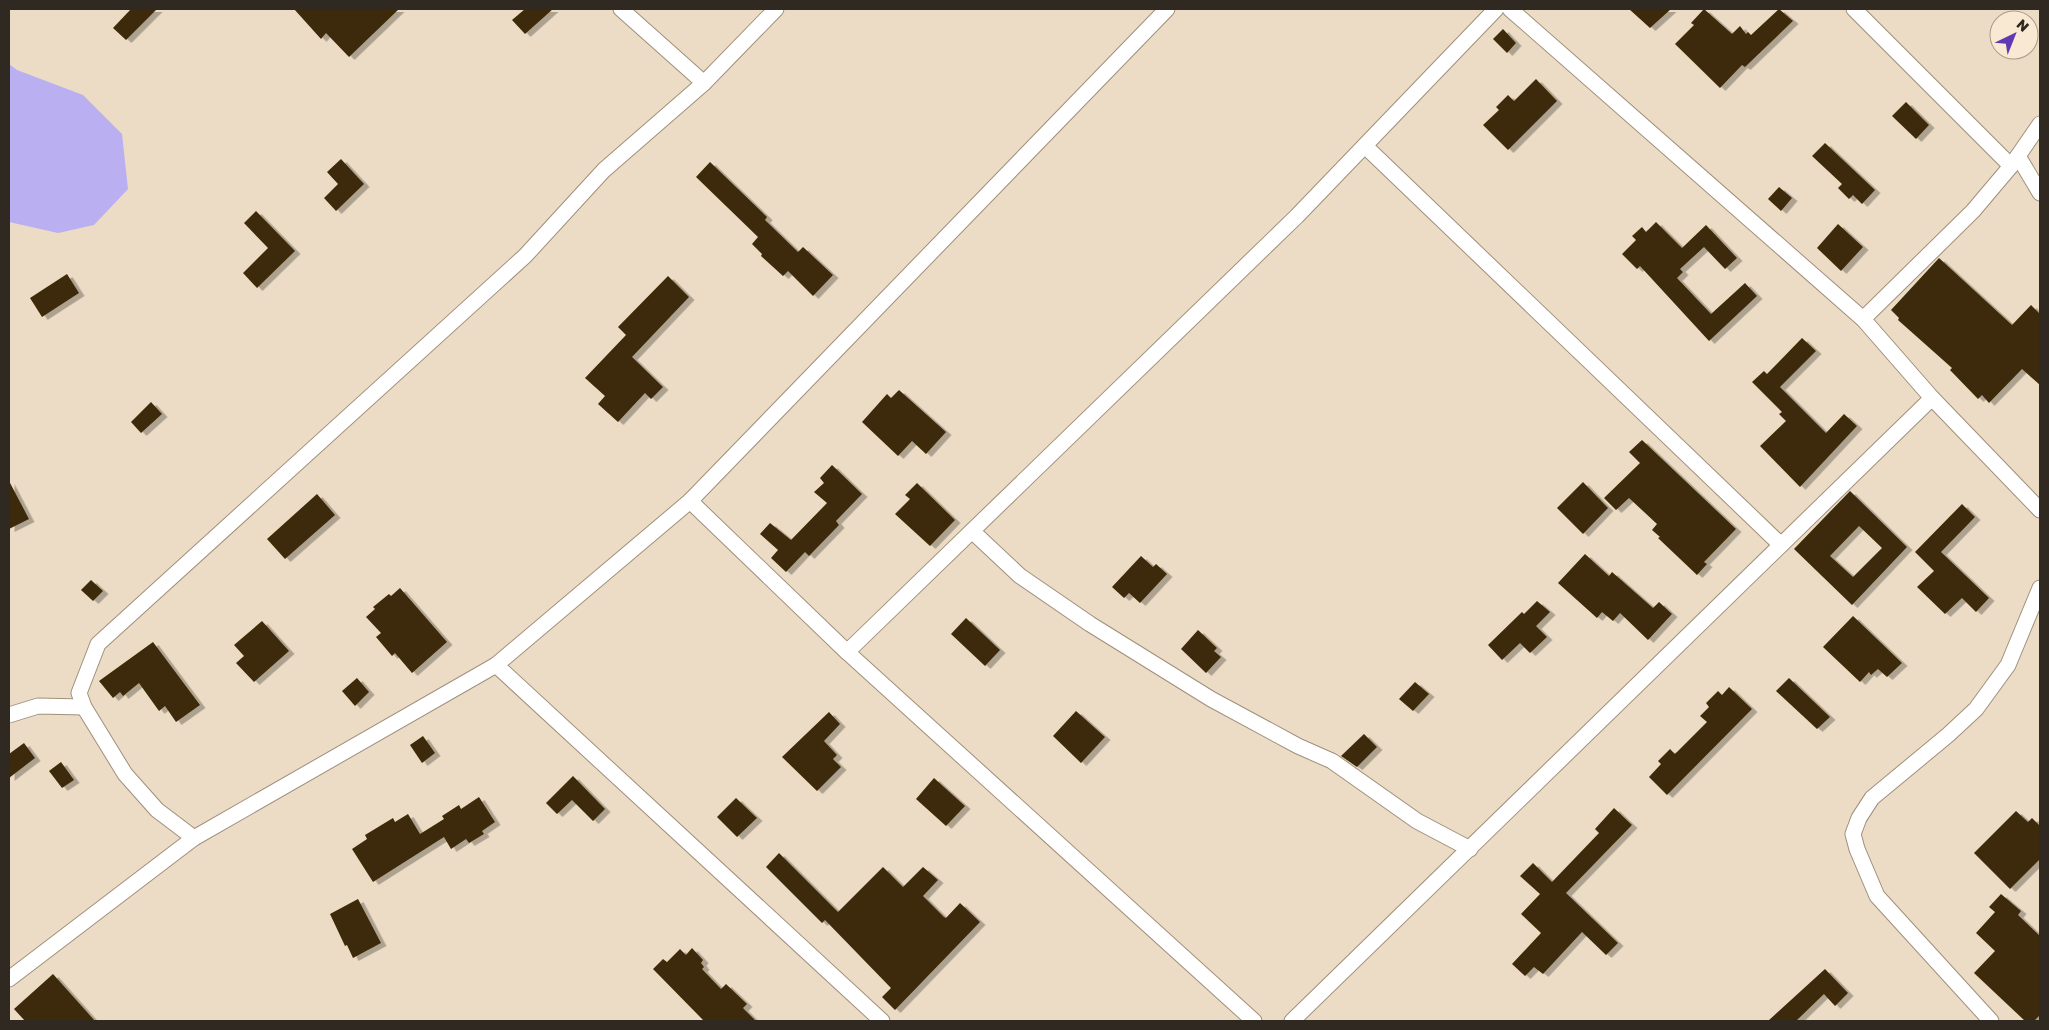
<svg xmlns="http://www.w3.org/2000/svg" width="2049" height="1030" viewBox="0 0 2049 1030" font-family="'Golos Text',sans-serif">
<defs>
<filter id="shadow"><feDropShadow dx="5.5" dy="3" stdDeviation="0" flood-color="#0004"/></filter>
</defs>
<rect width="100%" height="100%" fill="#ecdcc5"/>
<path fill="#baaff1" d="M9,64l8,6 66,25 39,39 6,55 -34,36 -36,8 -49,-11z"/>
<g fill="#3e2a07" fill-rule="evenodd" filter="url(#shadow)">
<path d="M131,9h26l-31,31 -13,-12z"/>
<path d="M294,9h105l-50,48 -23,-24 -5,6z"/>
<path d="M525,9h28l-28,25 -13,-14z"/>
<path d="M1629,9h42l-21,19z"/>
<path d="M1704,9l28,25 8,-8 6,8 2,-2 3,3 28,-26 14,12 -48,46 -3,-2 -22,23 -45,-44 19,-19 -3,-2z"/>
<path d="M1503,29l13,14 -9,10 -14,-14z"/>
<path d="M1536,79l21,22 -49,49 -25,-25 16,-15 -3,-3 12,-12 6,6z"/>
<path d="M1906,102l23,23 -13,14 -24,-23z"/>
<path d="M1825,143l50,47 -13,14 -9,-9 -4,4 -11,-11 4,-4 -30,-28z"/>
<path d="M341,159l23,25 -28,27 -12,-13 14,-14 -11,-12z"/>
<path d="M710,162l57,55 -2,3 33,32 5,-5 30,28 -20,21 -25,-25 -5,5 -22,-20 1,-2 -10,-10 6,-7 -62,-60z"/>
<path d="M1779,187l13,11 -11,13 -13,-12z"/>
<path d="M256,211l39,40 -38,37 -14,-15 25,-25 -24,-25z"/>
<path d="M1656,222l26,26 24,-23 31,33 -12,11 -21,-22 -24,22 3,3 -6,6 34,36 34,-31 12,13 -48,45 -69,-75 -3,3 -15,-15 14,-14 -4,-4 10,-9 4,5z"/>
<path d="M1838,224l25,23 -22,24 -24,-23z"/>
<path d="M1939,258l73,67 19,-20 9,9v71l-18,-16 -33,34 -7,-8 -4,4 -28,-29 2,-2 -54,-48 1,-2 -8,-8z"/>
<path d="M67,274l12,19 -37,24 -12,-19z"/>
<path d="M668,276l21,21 -57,60 31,30 -12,12 -6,-6 -27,29 -20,-18 7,-8 -20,-18 41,-43 -8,-8z"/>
<path d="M1802,338l14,13 -36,36 46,46 18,-19 13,12 -57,61 -40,-41 26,-25 -7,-7 3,-2 -30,-30 12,-11 3,3z"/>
<path d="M899,390l47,42 -20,22 -14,-13 -14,15 -36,-34 25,-28 4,4z"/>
<path d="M151,402l11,12 -21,19 -10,-11z"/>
<path d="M1642,440l94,89 -32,33 3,2 -10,11 -39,-37 2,-1 -8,-7 5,-6 -28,-26 -13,12 -12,-12 36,-35 -11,-11z"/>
<path d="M832,465l30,29 -26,27 3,4 -30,31 -4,-4 -19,20 -15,-14 7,-8 -18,-16 10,-11 21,17 36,-37 -13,-11 10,-9 -4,-5z"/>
<path d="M9,481l20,38 -20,10z"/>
<path d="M1583,482l25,26 -25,26 -26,-26z"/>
<path d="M917,483l38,37 -25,26 -35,-32 15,-15 -5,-4z"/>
<path d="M1850,491l57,56 -55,58 -58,-56zM1859,526l23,22 -29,29 -23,-21z"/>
<path d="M317,494l18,21 -50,44 -18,-20z"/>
<path d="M1962,504l13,13 -34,35 48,46 -13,14 -14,-14 -17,16 -28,-27 17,-16 -19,-19z"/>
<path d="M1585,554l24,22 3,-4 41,36 6,-6 13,12 -24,26 -28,-27 -7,8 -11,-9 -5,6 -39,-35z"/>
<path d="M1141,556l12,11 3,-3 11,10 -27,29 -11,-10 -5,5 -12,-11z"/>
<path d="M91,580l12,11 -10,10 -12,-11z"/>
<path d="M400,588l47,54 -35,31 -17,-20 -3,3 -16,-19 5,-4 -15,-16 9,-8 -2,-2 16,-13 2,2z"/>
<path d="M1537,601l13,11 -14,14 11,11 -17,16 -10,-10 -18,17 -14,-15 34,-33 2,2z"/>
<path d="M1853,616l49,47 -15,14 -9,-8 -7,6 -2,-3 -9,10 -37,-35z"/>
<path d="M966,618l34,32 -15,16 -34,-32z"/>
<path d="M262,621l27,30 -35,31 -18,-19 8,-7 -10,-11z"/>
<path d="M1198,630l19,18 -3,3 7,6 -15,16 -25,-24z"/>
<path d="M153,642l47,63 -24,17 -11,-16 -6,5 -20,-28 -16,13 -3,-4 -7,6 -14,-17z"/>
<path d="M357,678l12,14 -14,14 -13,-15z"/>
<path d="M1789,678l41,39 -13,12 -41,-38z"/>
<path d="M1415,682l14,12 -16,17 -14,-12z"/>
<path d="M1729,687l23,22 -85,86 -18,-18 12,-13 -3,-3 12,-12 5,5 32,-32 -7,-6 9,-9 -3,-4 12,-12 4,4z"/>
<path d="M1076,711l29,26 -24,26 -28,-27z"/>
<path d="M829,712l11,12 -16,17 13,14 -4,4 8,8 -24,24 -35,-34z"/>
<path d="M1364,734l13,13 -20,20 -16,-11z"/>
<path d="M423,736l12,17 -13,10 -12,-18z"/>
<path d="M24,743l11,15 -26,20v-24z"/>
<path d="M61,762l13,18 -12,8 -13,-17z"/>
<path d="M573,776l32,33 -12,12 -21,-21 -15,14 -11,-11z"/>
<path d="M934,778l31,28 -19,20 -30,-27z"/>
<path d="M479,797l16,25 -13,9 2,3 -15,9 -3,-4 -15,10 -7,-12 -71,45 -21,-33 15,-10 -2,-4 28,-17 2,4 13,-8 12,20 24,-15 -2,-3 17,-11 2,4z"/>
<path d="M736,798l21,20 -20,19 -20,-20z"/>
<path d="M1614,808l18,17 -66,68 52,50 -12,12 -24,-23 -39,42 -9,-7 -9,9 -13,-12 29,-31 -20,-19 19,-20 -20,-18 13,-13 19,19 47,-49 -4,-4z"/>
<path d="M2016,811l12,11 4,-4 8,8v33l-30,30 -36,-36z"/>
<path d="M779,853l59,59 45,-45 20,20 20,-20 15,13 -15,16 21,21 2,1 14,-15 20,19 -85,88 -13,-13 9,-9 -66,-68 -3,3 -56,-56z"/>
<path d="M2001,894l20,17 -3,4 22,21v79l-6,6h-9l-51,-48 21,-22 -19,-18 19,-21 -6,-5z"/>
<path d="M358,899l23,44 -28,15 -6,-13 -2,1 -15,-32z"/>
<path d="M692,948l11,12 -2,3 3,4 -2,2 19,20 5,-5 21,20 -4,4 13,13h-52l-51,-52 10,-10 4,3 13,-13 6,6z"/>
<path d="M1825,969l23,24 -13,13 -11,-12 -28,27h-28z"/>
<path d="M53,974l42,47h-70l-11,-12z"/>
</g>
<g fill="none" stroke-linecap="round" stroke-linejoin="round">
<defs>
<g id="street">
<path d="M621,9l83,74"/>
<path d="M1510,9l353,310 69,79 108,112"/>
<path d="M1854,9l157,157"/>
<path d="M1365,146l416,399"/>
<path d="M2018,156l22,37"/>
<path d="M1863,319l110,-108 38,-45 29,-42"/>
<path d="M690,501l157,151 407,369"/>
<path d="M972,531l48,45 70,48 121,75 87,47 34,15 85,60 53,28"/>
<path d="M847,652l450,-436 199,-207"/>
<path d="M496,665l386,356"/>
<path d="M9,715l29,-9 46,1"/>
<path d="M194,838l-37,-28 -32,-36 -41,-67 -5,-14 19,-49 427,-388 79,-86 100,-87 72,-74"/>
<path d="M9,979l185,-141 302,-173 194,-164 477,-492"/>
<path d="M1292,1021l640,-623"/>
<path d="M1991,1021l-114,-125 -20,-47 -4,-15 6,-16 13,-20 76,-63 28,-26 32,-44 32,-77"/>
</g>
</defs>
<use href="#street" stroke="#9f907b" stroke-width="17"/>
<use href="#street" stroke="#fff" stroke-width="15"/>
</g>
<rect width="2049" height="1030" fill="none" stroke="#2f2921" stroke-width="20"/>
<g transform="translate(2014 35) rotate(43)"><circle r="24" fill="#f9e9d2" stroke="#a89c8b"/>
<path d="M0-4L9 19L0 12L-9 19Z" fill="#5e39b1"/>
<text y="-8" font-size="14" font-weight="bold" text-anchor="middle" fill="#2f2921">N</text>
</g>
</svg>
